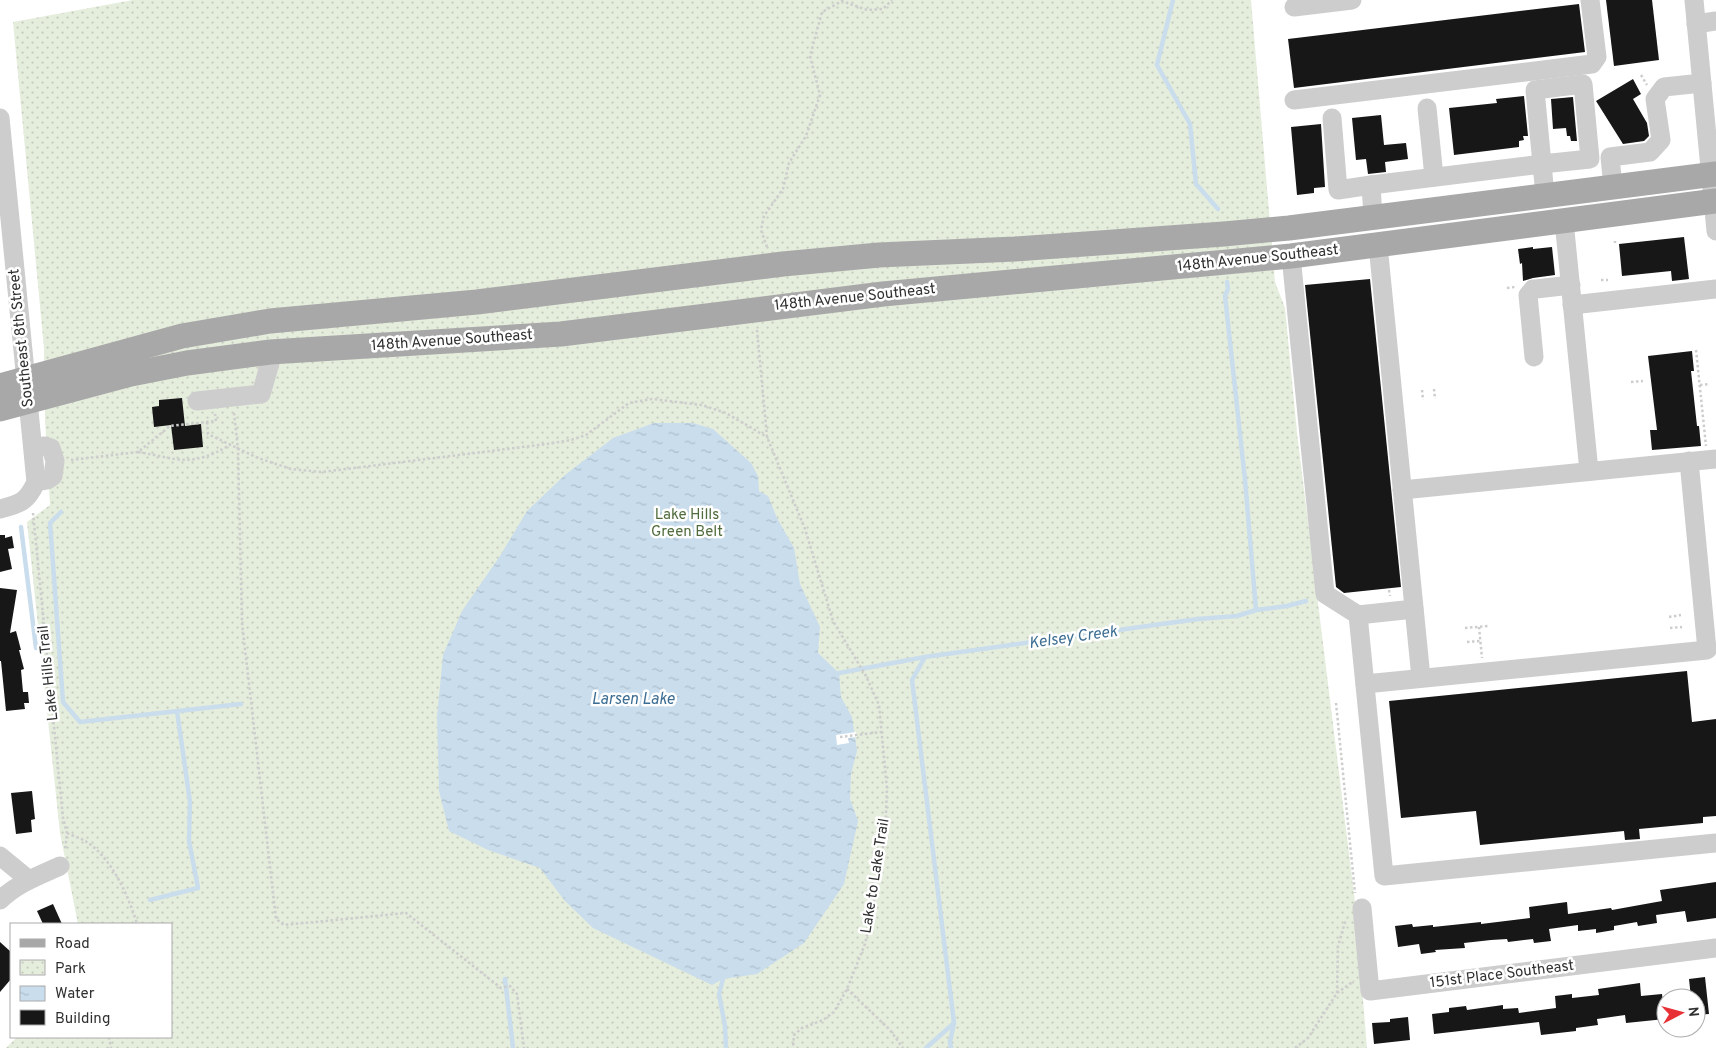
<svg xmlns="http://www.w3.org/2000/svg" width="1716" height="1048" viewBox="0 0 1716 1048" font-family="Overpass,sans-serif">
<defs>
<pattern id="park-dots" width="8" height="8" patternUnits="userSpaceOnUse" patternTransform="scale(1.25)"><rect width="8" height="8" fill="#e5eddd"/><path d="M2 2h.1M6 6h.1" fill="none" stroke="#c5ccbe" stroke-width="1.8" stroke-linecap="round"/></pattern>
<pattern id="water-ripples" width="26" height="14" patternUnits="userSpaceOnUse" patternTransform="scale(1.25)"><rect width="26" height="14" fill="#c9dded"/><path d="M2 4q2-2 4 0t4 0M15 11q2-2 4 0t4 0" fill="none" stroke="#adbecc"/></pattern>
</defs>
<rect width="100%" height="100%" fill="#fff"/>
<path fill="url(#park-dots)" d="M133,0h1118l24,282 10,26 12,125 58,469 12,146h-1361l11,-11h154v-113h-93l-18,-91 -33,-311 23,-17 -5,-85 -1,-72 -31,-326z"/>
<path fill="url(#water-ripples)" d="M654,423h39l20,6 38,34 7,13 1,15 9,5 9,22 17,30 6,36 20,43 -2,26 21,20 2,24 11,20 5,34 -6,23 -1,25 8,22 -14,63 -40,59 -47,31 -34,5 -11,6 -119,-57 -28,-27 -25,-33 -52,-18 -39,-19 -10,-40 -2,-74 6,-62 19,-44 38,-55 27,-45 38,-36 48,-37z"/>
<path fill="#fff" d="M856,732l1,5 -9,1 1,5 -12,2 -1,-10z"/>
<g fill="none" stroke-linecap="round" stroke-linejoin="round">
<g stroke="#c9dded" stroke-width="4.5">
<path d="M1173,0l-16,65 33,59 6,60 22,25"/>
<path d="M1227,282l1,7 -3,7 20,184 11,130"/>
<path d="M61,512l-11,11 13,179 17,20 161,-18"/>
<path d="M21,527l15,121"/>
<path d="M925,657l-13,23 42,343 -4,19 1,6"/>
<path d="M839,673l86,-16 273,-38 39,-3 19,-6 31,-4 19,-5"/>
<path d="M150,900l48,-12 -9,-47 1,-39 -13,-91"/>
<path d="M505,979l8,69"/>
<path d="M723,979l-4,15 6,32 1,22"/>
<path d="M926,1048l27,-24"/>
</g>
</g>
<g fill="#171717">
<path d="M1606,0h46l7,60 -45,6z"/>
<path d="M1579,4l6,48 -291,36 -6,-49z"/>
<path d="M1633,79l8,15 -8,5 14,24 2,13 -5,5 -21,3 -27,-43z"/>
<path d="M1524,96l4,40h-5l1,4 -5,1v6l-65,8 -5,-47 48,-5 -1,-4z"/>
<path d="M1573,97l4,44h-6l-1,-5h-3l-1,-8 -13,1 -2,-30z"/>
<path d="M1381,115l3,30 22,-2 2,16 -23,3 1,10 -18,2 -2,-15 -10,1 -4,-42z"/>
<path d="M1321,124l4,63 -11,1v5l-17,2 -6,-68z"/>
<path d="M1684,237l5,42 -17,2 -1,-10 -49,5 -3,-32z"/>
<path d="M1533,247v2l19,-2 3,28 -22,3 -10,3 -1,-18 -2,1 -2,-15z"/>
<path d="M1370,279l31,308 -57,6 -8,-6 -31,-302z"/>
<path d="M1692,351l2,20h-3l6,55h2l2,20 -49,4 -2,-20h7l-9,-74z"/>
<path d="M182,398l3,28 16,-2 2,23 -29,3 -3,-25 -17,2 -2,-20 7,-1v-6z"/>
<path d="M0,535h5v3l7,-2 2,12 -6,1 4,20 -12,3z"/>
<path d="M0,588l17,2 -7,43 6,-2 5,19h-2l5,19 -3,1 2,22h5l1,11h-5l1,6 -19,2 -5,-50h-1z"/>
<path d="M1687,671l5,51 24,-3v97l-13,1v6l-64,6 1,10 -15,1 -1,-9 -144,14 -4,-34 -75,7 -12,-117z"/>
<path d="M32,791l3,28 -4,1 1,12 -16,2 -5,-41z"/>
<path d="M1716,882v36l-29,4 -2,-11 -29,4 1,8 -19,3 -1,-4 -23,4v4l-18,3v-4l-18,2v-6l-29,4 2,12 -17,2 -1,-4 -25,3 -1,-3 -16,1 -27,3 1,5 -30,2 1,2 -15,2 -2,-10 -21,3 -3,-21 17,-2 1,3 20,-2v2l48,-5v2l49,-6 -1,-11 38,-5 1,12 43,-6 1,2 50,-9 -2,-11z"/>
<path d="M53,904l9,20h-19l-6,-13z"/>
<path d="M0,942l11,10v27l-11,13z"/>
<path d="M1705,977l4,37 -13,1v-17h-5l-2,-19z"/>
<path d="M1640,983l1,13 21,-2 3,25 -39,4 -1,-8 -28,4 1,6 -22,3v3l-35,4 -2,-13 -105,12 -2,-20 17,-2v-4l17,-2 1,4 36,-5v4l15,-1 1,5 37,-5 -1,-12 17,-2v4l27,-3 -1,-6z"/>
<path d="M1408,1017l2,23 -36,4 -2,-21 18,-1v-3z"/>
</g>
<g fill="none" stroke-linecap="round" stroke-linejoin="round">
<g stroke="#cdcdcd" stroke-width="2.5" stroke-dasharray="2.5 2.5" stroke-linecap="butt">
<path d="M1641,75l6,10"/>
<path d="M1615,241v2"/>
<path d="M767,247l-6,-17 3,-14 19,-27 6,-26 17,-27 14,-41 -10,-39 12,-44 20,-11 25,9 16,-1 9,-9"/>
<path d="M1601,280h7"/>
<path d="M1507,288l8,-1"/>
<path d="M757,330l10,107 38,92 28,92 33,55 13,29 8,84 -2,45 -9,58 -11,52 -18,45 -13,23 -11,8 -21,8 -8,7 -1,13"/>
<path d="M1696,350l10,96"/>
<path d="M1631,382l12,-1"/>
<path d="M1700,385l9,-1"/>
<path d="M1434,389l1,10"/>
<path d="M1422,390l1,10"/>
<path d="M234,413l4,36 4,174 34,296 8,6 122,-12 95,75 9,-2 7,8 7,54"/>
<path d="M207,422l1,12 50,24 33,11 31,3 225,-28 24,-4 15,-5 43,-32 23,-4 50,6 24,8 41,24"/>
<path d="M138,452c41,7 52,16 92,-7"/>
<path d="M71,460l67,-8 32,-26 46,-5 -1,-7"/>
<path d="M33,513l30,305 4,15 -2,17"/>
<path d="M1389,590l1,6"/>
<path d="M1669,617l12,-2"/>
<path d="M1479,627l3,31"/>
<path d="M1465,628l23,-2"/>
<path d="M1670,628l12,-1"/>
<path d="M1467,642l13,-1"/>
<path d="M1336,703l19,190"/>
<path d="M840,737l41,-5"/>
<path d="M67,833c6,3 13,5 18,8 26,15 44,56 52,83"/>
<path d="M847,989l43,41 13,18"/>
<path d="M1337,993l1,-47 8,-27"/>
<path d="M109,1037l2,11"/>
<path d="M1295,1048l13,-10 29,-45 17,-12"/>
</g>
<g stroke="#cdcdcd" stroke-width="19">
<path d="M1694,0l22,231"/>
<path d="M1294,7l58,-7"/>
<path d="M1696,24l20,-3"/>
<path d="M1583,84l7,75 -48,5 -7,-74z"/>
<path d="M1294,100l298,-36 5,-7 -7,-57"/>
<path d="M1427,108l7,69"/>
<path d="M0,118l36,364c-9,20 -16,22 -36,27"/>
<path d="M1332,118l6,72 33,-5 2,32"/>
<path d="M1371,185l171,-21 3,31"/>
<path d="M1613,187l-3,-30 40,-5 11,-12 -6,-41 9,-12 38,-4"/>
<path d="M1564,221l25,250"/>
<path d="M1378,245l43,433"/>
<path d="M1291,256l34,338 33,21 26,261 332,-33"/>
<path d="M1572,305l144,-16"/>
<path d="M1534,357l-6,-62 5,-6h3l35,-4"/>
<path d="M197,401l64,-7 9,-31v-11"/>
<path d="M33,447l12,-1 6,2 4,13 -2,15 -6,4 -11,2"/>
<path d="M1402,490l314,-31"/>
<path d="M1358,615l56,-6"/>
<path d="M1365,684l342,-34 -18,-189"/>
<path d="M0,856l28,23"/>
<path d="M0,900c18,-17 38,-24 60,-34"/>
<path d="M1362,908l8,83 346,-43"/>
</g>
<g stroke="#a8a8a8" stroke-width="25">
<path d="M0,386l182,-50 88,-15 207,-19 306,-38 96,-9 136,-6 209,-15 65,-6 427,-54"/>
<path d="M0,409l131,-35 56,-11 83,-11 291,-18 322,-40 408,-38 425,-55"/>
</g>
</g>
<g text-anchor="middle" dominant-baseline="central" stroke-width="5" stroke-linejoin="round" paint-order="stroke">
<g font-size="15" fill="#303030" stroke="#fff">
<text transform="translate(1258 259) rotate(-6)">148th Avenue Southeast</text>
<text transform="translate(855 298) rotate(-6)">148th Avenue Southeast</text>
<text transform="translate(22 338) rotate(-96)">Southeast 8th Street</text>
<text transform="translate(452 341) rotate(-4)">148th Avenue Southeast</text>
<text transform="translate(49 673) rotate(-96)">Lake Hills Trail</text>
<text transform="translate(876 876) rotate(-81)">Lake to Lake Trail</text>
<text transform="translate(1502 975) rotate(-7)">151st Place Southeast</text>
</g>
<g font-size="15" fill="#506c3c" stroke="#fff">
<text x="687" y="515">Lake Hills<tspan x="687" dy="17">Green Belt</tspan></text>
</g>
<g font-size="16" font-style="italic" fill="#3c6d93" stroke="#fff">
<text transform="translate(1073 638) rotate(-8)">Kelsey Creek</text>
<text x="633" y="700">Larsen Lake</text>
</g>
</g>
<rect x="10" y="923" width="162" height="115" fill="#ffffff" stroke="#acacac"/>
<rect x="20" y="939" width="25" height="8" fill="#a8a8a8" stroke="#acacac"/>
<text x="55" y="948" font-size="15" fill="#303030">Road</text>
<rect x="20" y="960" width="25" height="15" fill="url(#park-dots)" stroke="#acacac"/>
<text x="55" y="973" font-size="15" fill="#303030">Park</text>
<rect x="20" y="986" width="25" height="15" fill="url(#water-ripples)" stroke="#acacac"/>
<text x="55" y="998" font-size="15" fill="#303030">Water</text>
<rect x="20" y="1010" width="25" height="15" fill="#171717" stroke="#acacac"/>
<text x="55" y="1023" font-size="15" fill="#303030">Building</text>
<g transform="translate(1681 1013) rotate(84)"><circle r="24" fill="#ffffff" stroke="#acacac"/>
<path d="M0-4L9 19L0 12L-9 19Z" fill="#e73135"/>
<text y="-8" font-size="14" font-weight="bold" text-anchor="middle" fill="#303030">N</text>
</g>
</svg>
